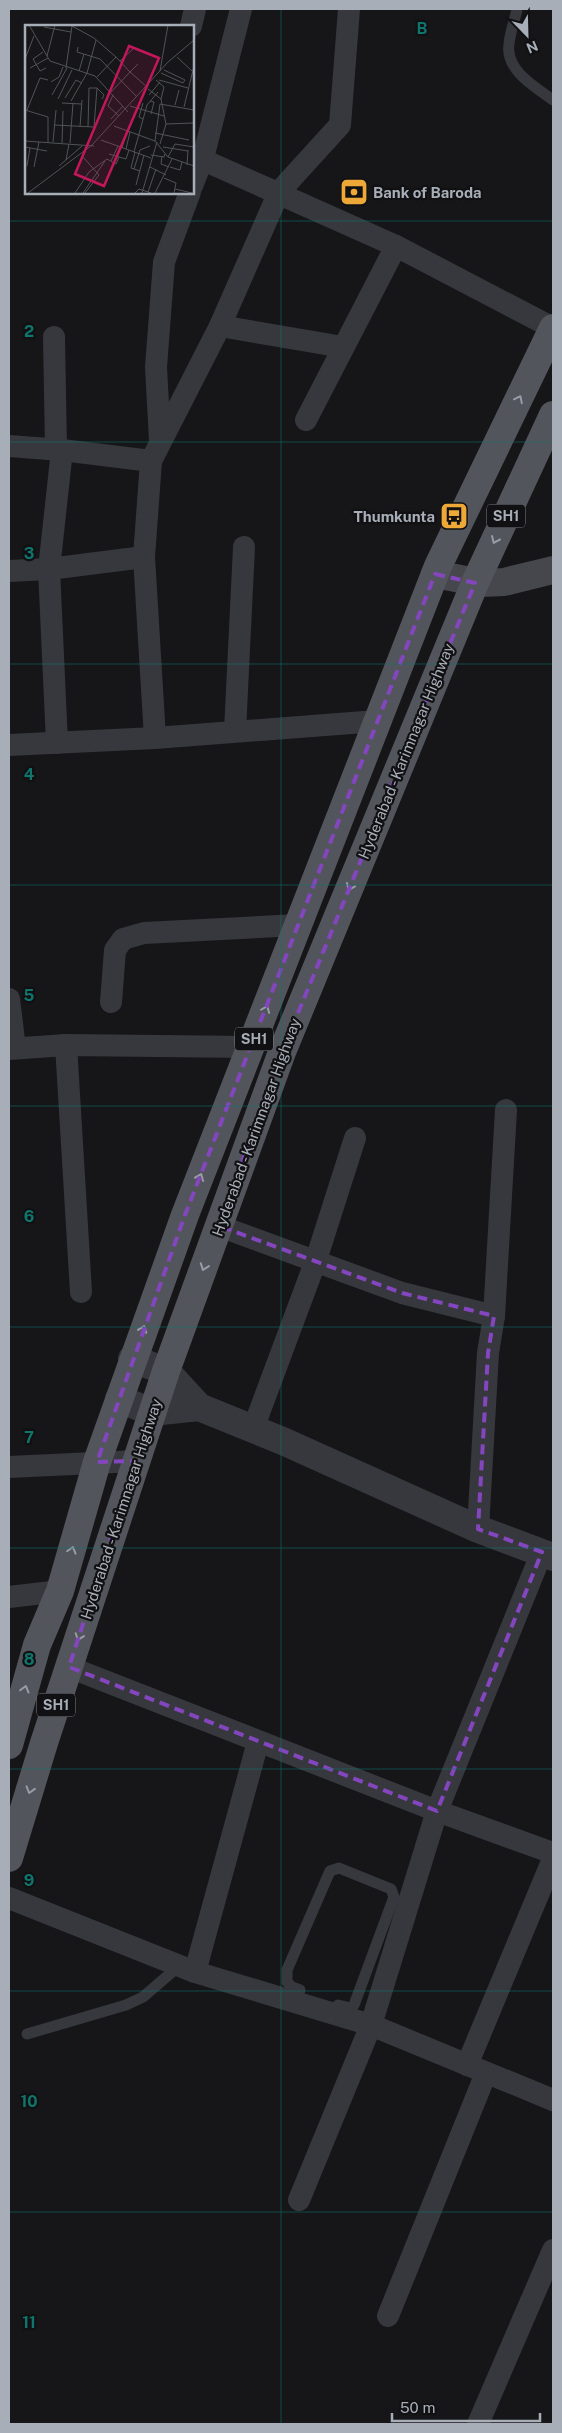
<svg xmlns="http://www.w3.org/2000/svg" width="562" height="2433" viewBox="0 0 562 2433" font-family="'Public Sans',sans-serif">
<rect width="100%" height="100%" fill="#161618"/>
<g fill="none" stroke-linecap="round" stroke-linejoin="round">
<g stroke="#37383d" stroke-width="11">
<path d="M517,9c-2,11 -7,23 -8,35 -4,26 26,43 44,56"/>
<path d="M296,2003l4,-13 -8,-3 -5,-5v-12l43,-99 9,-3 52,21 3,8 -40,108 -3,3 -13,-3"/>
<path d="M27,2034l99,-29 17,-8 36,-31"/>
</g>
<g stroke="#37383d" stroke-width="22">
<path d="M191,26l4,-17"/>
<path d="M192,155l204,91 157,82"/>
<path d="M192,186l11,-28 38,-149"/>
<path d="M220,326l123,21"/>
<path d="M54,337l2,112"/>
<path d="M306,420l90,-174"/>
<path d="M160,441l-4,-74 8,-105 26,-70"/>
<path d="M9,446l53,4 89,11 69,-135 59,-134 61,-67 9,-116"/>
<path d="M151,461l-7,96 11,181"/>
<path d="M9,571l40,-2 95,-12"/>
<path d="M235,731l9,-184"/>
<path d="M57,743l-8,-174 13,-119"/>
<path d="M9,745l146,-7 222,-17"/>
<path d="M9,999l6,49"/>
<path d="M111,1002l4,-52 8,-11 21,-6 154,-8"/>
<path d="M66,1045l15,247"/>
<path d="M9,1049l57,-4 185,2"/>
<path d="M219,1226l183,67 92,23 -6,37 -10,176"/>
<path d="M494,1316l12,-206"/>
<path d="M253,1429l63,-169 39,-122"/>
<path d="M9,1467l127,-6"/>
<path d="M9,1597l51,-6"/>
<path d="M69,1667l368,144 116,42"/>
<path d="M9,1898l186,74 176,53 66,-214 105,-259"/>
<path d="M195,1972l63,-230"/>
<path d="M467,2065l86,-206"/>
<path d="M299,2200l72,-175 182,75"/>
<path d="M388,2316l98,-243"/>
<path d="M478,2424l75,-174"/>
</g>
<g stroke="#37383d" stroke-width="28">
<path d="M132,1359l34,12 33,36 86,35 193,87 75,28"/>
<path d="M119,1399l33,13 47,-5"/>
</g>
<path stroke="#45474d" stroke-width="28" d="M435,574l46,9 23,-1 49,-12"/>
<g stroke="#53555c" stroke-width="28">
<path d="M9,1745l28,-100 23,-54 37,-129 88,-247 253,-649 115,-238"/>
<path d="M9,1858l35,-115 122,-372 116,-319 193,-469 78,-168"/>
</g>
</g>
<defs><path id="oneway-chevron" d="M-2-3.5L2.5 0L-2 3.5" fill="none" stroke-width="1.6" stroke-linecap="round" stroke-linejoin="round" transform="scale(1.25)"/></defs>
<g stroke="#979ca6">
<use href="#oneway-chevron" transform="translate(519 399) rotate(-64)"/>
<use href="#oneway-chevron" transform="translate(495 540) rotate(114)"/>
<use href="#oneway-chevron" transform="translate(350 887) rotate(113)"/>
<use href="#oneway-chevron" transform="translate(266 1009) rotate(-69)"/>
<use href="#oneway-chevron" transform="translate(200 1177) rotate(-68)"/>
<use href="#oneway-chevron" transform="translate(204 1267) rotate(110)"/>
<use href="#oneway-chevron" transform="translate(143 1329) rotate(-70)"/>
<use href="#oneway-chevron" transform="translate(72 1550) rotate(-74)"/>
<use href="#oneway-chevron" transform="translate(79 1637) rotate(109)"/>
<use href="#oneway-chevron" transform="translate(25 1689) rotate(-75)"/>
<use href="#oneway-chevron" transform="translate(30 1790) rotate(107)"/>
</g>
<path fill="none" stroke="#8446be" stroke-width="4" stroke-dasharray="10 6" stroke-linejoin="round" d="M435,574l40,9 -193,469 -63,174 183,67 92,23 -6,37 -10,176 64,23 -105,259 -368,-144 67,-206 -39,1 88,-247z"/>
<path fill="none" stroke="#0f766e" stroke-width="1" stroke-opacity="0.55" d="M281,9v2415M9,221h544M9,442h544M9,664h544M9,885h544M9,1106h544M9,1327h544M9,1548h544M9,1769h544M9,1991h544M9,2212h544"/>
<defs>
<symbol id="bank-square" viewBox="-11 -11 22 22"><rect x="-9" y="-9" width="18" height="18" rx="4" fill="#eea838" stroke="#111113"/><path d="M-6-4H6V4H-6ZM0-2.3a2.3 2.3 0 1 0 0 4.6a2.3 2.3 0 1 0 0-4.6Z" fill="#111"/></symbol>
<symbol id="bus-square" viewBox="-11 -11 22 22"><rect x="-9" y="-9" width="18" height="18" rx="4" fill="#eea838" stroke="#111113"/><path d="M-5-6H5V4H4V6H2V4H-2V6H-4V4H-5ZM-3.5-4V0h7V-4ZM-3.5 1.2v1.5H-2V1.2ZM2 1.2v1.5H3.5V1.2Z" fill="#111"/></symbol>
</defs>
<g fill-rule="evenodd">
<use href="#bank-square" x="338" y="176" width="32" height="32"/>
<use href="#bus-square" x="438" y="500" width="32" height="32"/>
</g>
<g text-anchor="middle" dominant-baseline="central" stroke-width="4.5" stroke-linejoin="round" paint-order="stroke">
<g fill="#111113" stroke="#7b7f86" stroke-width="1">
<rect x="487" y="504.5" width="38" height="23" rx="4"/>
<rect x="235" y="1027.5" width="38" height="23" rx="4"/>
<rect x="37" y="1693.5" width="38" height="23" rx="4"/>
</g>
<g font-size="14" font-weight="bold" fill="#a8aeb8">
<text x="506" y="516">SH1</text>
<text x="254" y="1039">SH1</text>
<text x="56" y="1705">SH1</text>
</g>
<g font-size="15" font-weight="bold" fill="#a8aeb8" stroke="#111113" text-anchor="start">
<text x="373" y="192">Bank of Baroda</text>
<text x="435" y="516" text-anchor="end">Thumkunta</text>
</g>
<g font-size="15" fill="#a8aeb8" stroke="#111113">
<text transform="translate(406 751) rotate(-68)">Hyderabad - Karimnagar Highway</text>
<text transform="translate(256 1127) rotate(-70)">Hyderabad - Karimnagar Highway</text>
<text transform="translate(121 1509) rotate(-72)">Hyderabad - Karimnagar Highway</text>
</g>
</g>
<g transform="translate(25 25)">
<rect width="169" height="169" fill="#161618"/>
<path fill="none" stroke="#505358" stroke-width="1" d="M4,0l21,36 45,15 33,36M47,1l22,12 22,19M19,2l27,5M53,22l-1,5 23,7 37,38M18,27l-10,7 7,12 6,-3M22,31l8,-31M152,32l15,14M0,34l9,-23M95,36l14,-13M5,43l18,-10M41,43l6,-42M54,46l5,-17M135,46l8,-46M136,48l22,10 2,-3 -21,-10M71,53l20,-21 14,15 8,-8M131,55l8,7 -3,12 5,25 -6,20M134,55l29,8M26,57l8,-5 4,-10M123,64l13,10M85,68l20,-21 17,15M27,70l15,-27M88,70l-5,11 11,10M124,70l11,-13M40,73l11,-18 6,3M33,74l14,-29M46,76l16,-28 9,-33M125,76l4,1 -3,12M37,78l19,1M118,78l-4,14 4,2M150,80l4,-15M105,81l34,10M159,82l10,-41M0,85l23,7v25M2,85l13,-32 8,2M169,86v28M86,94l12,-13M141,99l27,-1M29,100l40,2 3,-39 7,7 -2,4M89,101l41,15 13,16 26,9M55,102l2,-27M63,102l1,-39h8M130,108l34,7M76,115l50,18M0,116l69,5M130,116l5,-37 34,6M28,117l3,-32M37,118l1,-32M45,118l3,-40M0,122l22,4M138,122l25,4M97,123l5,-17M101,124l4,-17M109,127l13,-47 11,-13M110,127l-4,16 9,3M84,129l17,5 3,-9M126,130l13,2 1,-3M137,131l-1,8 8,3M58,132l16,18 -14,18M143,132l7,-13 19,3M41,135l3,-16M86,136l7,-15M162,140l1,-15M2,141l3,-18M34,141l23,-20M9,142l5,-25M125,142l16,8M145,142l10,3 2,-8M109,144l6,-19 10,-4M139,153l12,5 -2,10M111,160l8,-30M150,164l17,4M123,167l8,-23M3,168l64,-48 76,-83 26,-22M50,168l14,-21 18,-13 9,5 3,-7M58,168l22,-32M110,168l4,-4 12,4M117,168l15,-51M130,168l17,-34"/>
<path fill="#c2185b" fill-opacity="0.15" stroke="#c2185b" stroke-width="2.5" d="M104,21l30,12 -55,128 -29,-12z"/>
<rect width="169" height="169" fill="none" stroke="#a8aeb8" stroke-width="2.5"/>
</g>
<g font-size="16" text-anchor="middle" font-weight="bold" fill="#0f766e" stroke="#111113" stroke-width="4.5" stroke-linejoin="round" paint-order="stroke">
<text x="422" y="34">B</text>
<text x="29" y="337">2</text>
<text x="29" y="559">3</text>
<text x="29" y="780">4</text>
<text x="29" y="1001">5</text>
<text x="29" y="1222">6</text>
<text x="29" y="1443">7</text>
<text x="29" y="1665">8</text>
<text x="29" y="1886">9</text>
<text x="29" y="2107">10</text>
<text x="29" y="2328">11</text>
</g>
<rect width="562" height="2433" fill="none" stroke="#a8aeb8" stroke-width="20"/>
<g transform="translate(527 35) rotate(157)" stroke="#111113" stroke-width="4" paint-order="stroke">
<path d="M0-4L9 19L0 12L-9 19Z" fill="#a8aeb8"/>
<text y="-8" font-size="14" font-weight="bold" text-anchor="middle" fill="#a8aeb8">N</text>
</g>
<path d="M392 2413v8h148v-8" fill="none" stroke="#a8aeb8" stroke-width="2.5"/>
<text x="400" y="2413" font-size="15" fill="#a8aeb8" stroke="#111113" stroke-width="4" paint-order="stroke">50 m</text>
</svg>
